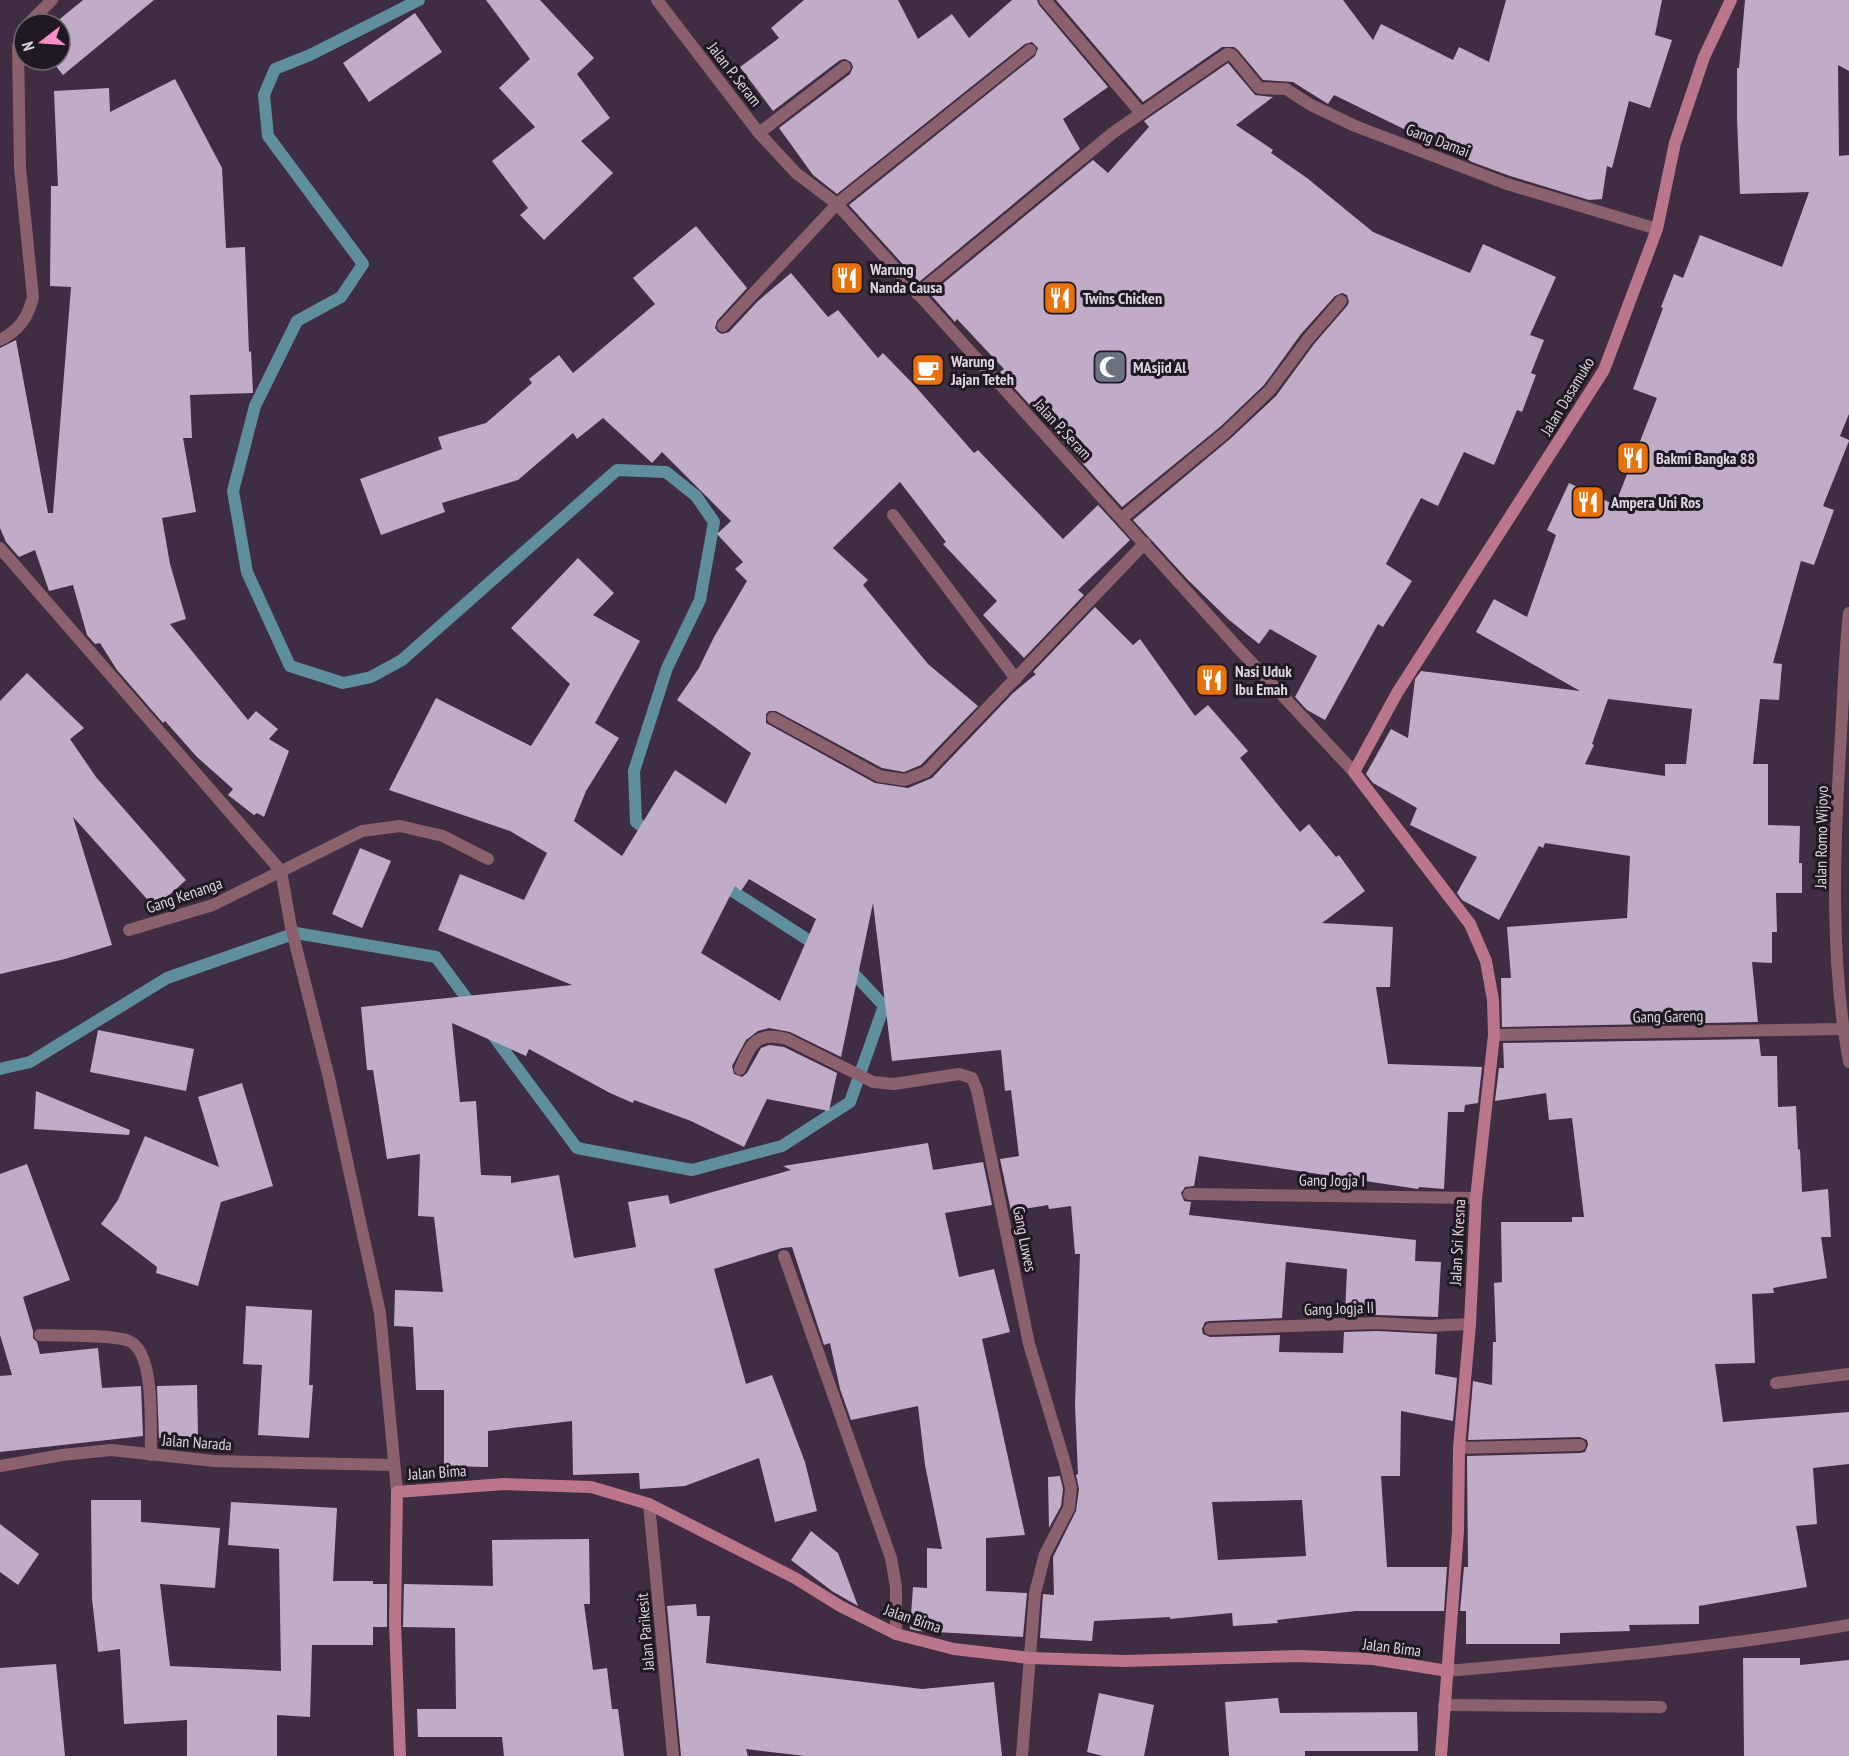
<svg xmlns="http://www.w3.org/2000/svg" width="1849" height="1756" viewBox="0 0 1849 1756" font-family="'PT Sans Narrow',sans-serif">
<rect width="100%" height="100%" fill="#3e2d43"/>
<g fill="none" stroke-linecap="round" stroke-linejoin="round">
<g stroke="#5f8f9d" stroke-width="12">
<path d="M419,0l-109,55 -35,14 -11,26 4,41 95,128 -22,33 -44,24 -42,85 -22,85 14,81 43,94 53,17 28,-6 31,-17 215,-190 49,2 30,24 18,26 -14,78 -33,68 -33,103 2,51 16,12"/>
<path d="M720,883l99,64"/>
<path d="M492,1034l85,114 115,22 90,-24 68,-44 34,-96 -38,-41"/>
<path d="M0,1069l30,-7 137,-84 129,-45 140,24 37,50"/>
</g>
</g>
<g fill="#c0acc6" fill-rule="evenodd">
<path d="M83,0h71l-91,75 -12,-15h9v-36h-6z"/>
<path d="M486,0h54l54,58 -17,16 33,44 -29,23 32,32 -69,67 -24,-25 8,-7 -36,-47 43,-34 -36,-39 31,-29z"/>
<path d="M804,0h94l20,39 34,-25 17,24 43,-38h25l2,5 69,82 -45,32 17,30 -161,133 -70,-77 186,-149 3,-8 -6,-6 -7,2 -188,150 -24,-19 -34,-47 71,-54 3,-7 -2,-5 -6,-3 -5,1 -67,51 -33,-44 39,-29 -8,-10z"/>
<path d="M1056,0h287l30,40 8,-16 72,36 6,-13 30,15 17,-62h156l-7,35 17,5 -22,68 -21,-7 -17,67 -5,-2 -5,33 -13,1 -79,-24 -38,-14 -31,-19 -34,-15 -1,2 -72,-35 -6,9 -35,-22 -30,-2 -25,-30 -4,-3h-12l-79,55z"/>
<path d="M1745,0h104v71l-11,-6 1,91 10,-1v259l-9,22 9,4v1l-26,65 11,4 -20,55 -13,-4 -28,102 9,1 -3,36 -19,-1 -7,65h15v61l32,1 -1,37h3v30h-26l1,39h-5v31l-20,-1 6,60 -256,5 -1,-49h10l-4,-51 120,-9 3,-62 -85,-13 -2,5 -4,-2 -40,74 -37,-20 -5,-7 20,-36 -67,-32 7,-17 -44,-25 -7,-9 25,-45 17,9 7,-59 6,-8 159,20 -104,-59 18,-33 33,18 29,-82 -9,-5 22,-47 46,22 42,-107 -24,-9 30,-81 -2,-1 13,-33 9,4 17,-43 82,32 27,-75 -69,2 -3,-76v-50h2zM1608,699l84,10 -6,55h-21v12l-80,-12 9,-19 -2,-1z"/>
<path d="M415,13l27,39 -73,50 -26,-39z"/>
<path d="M1228,63l27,32 18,2 -37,28 37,25 -2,3 36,25 66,54 97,41 13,-29 73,33 -26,58 14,5 -13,33 5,2 -14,37 -5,-2 -23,55 -30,-13 -26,54 -17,-8 -35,66 26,17 -29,46 -5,-3 -53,96 -18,-10 -12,-13 22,-41 -47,-27 -11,15 -31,-25 -40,-39 -55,-60 97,-81 46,-43 38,-52 33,-38 2,-4 -2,-7 -5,-2 -7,3 -34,38 -37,51 -44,42 -98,80 -122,-135 4,-3 -47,-50 -2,3 -25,-28 163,-134 15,13 41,-46 -5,-6z"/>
<path d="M175,79l47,89 4,80 19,-1 4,105 2,-1 2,42 -63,2 2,43h-9l13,74 -34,6 8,46 16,55 -16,5 78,96 8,-9 22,18 -9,10 20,12 -25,66 -7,-4 -3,2 -26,-20 5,-6 -36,-32 -32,-36 -2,2 -46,-53 -17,-27 -5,1 -8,-9 -14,-50 -24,6 -14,-41 -16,7 -13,-15 -6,-14v-180l16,-8 32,173h5l18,-226 -21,-1 1,-100h7l-4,-95 55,-3 1,24z"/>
<path d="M696,226l51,62 -30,33 -2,7 3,4 4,2 7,-2 29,-31 33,-28 37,44 10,-7 40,48 5,-5 32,33 59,67 4,-3 85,89 35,-34 32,35 -52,50 6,5 -60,63 -41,-43 14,-14 -54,-57 3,-2 -46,-60 -67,66 35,32 -5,5 65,79 50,42 -57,59 -17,7 -22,-4 -106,-57h-7l-3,3v9l109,60 33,5 24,-10 81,-85 23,-19 -3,-2 62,-65 38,38 7,-6 55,77 13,-11 40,46 -8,7 60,74 9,-8 27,33 3,-2 26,36 -43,32 71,4 -3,60h-14l12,77 94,3 -4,36 -13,2 -1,7h-16l-4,77 -25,-2 -1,2 -219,-33 -5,30 -9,1 -4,6 3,8 7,1 -2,13 227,25 -1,21 26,1 -3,55 -61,-2 -32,1 2,-47 -61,-7 -4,56 -72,3 -5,1 -3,7 1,5 7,3 70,-2 -1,17 64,1 1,-21 33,-1 60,3 -2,40 22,4 -4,43 -52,-10 -1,65h-19l6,91h60l-3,44h-88l-79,9 1,3 -45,3 -1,-13 -62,6v-2l-76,4 -2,20 -52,-3 3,-44 11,1 -1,-38 23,-46 3,-22 -3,-14 2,-1 -3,-69 5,-151h-5l-4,-48 -22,3 -1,-4 -37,6 -11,-52 19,-3 -8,-66 -6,1 -4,-41 -109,11 -19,-158 -32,154 -51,-25 -21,-4 -11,3 -12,9 -14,26 2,8 8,3 5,-4 14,-25 8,-3 15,2 53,26 -8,38 -62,-12 -23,48 -53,-26 -57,-21 -1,3 -23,-10 -81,-44 -3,7 -74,-33 8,79 16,-1 5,74 30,1v7l48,-8 15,83 62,-11 -8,-45 40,-7 2,9 121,-34 -8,-4 145,-23 5,27 50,-8 9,43 -47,8 14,64 35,-8 16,63 -28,7 43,196 -39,3v53l41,2 -4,44 -104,-6 -9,-2 3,-42 14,1v-40l15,1 -17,-84 -7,-59 -67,14 -11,-31 -10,-46 -6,2 -32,-98 -10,1 -68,21 32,115 26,-9 33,87 12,49 -42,11 -16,-64 -74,28 -45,3 -1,-16 -66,2 -1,-54 -84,10v36l-44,-1v-76h-28l-3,-63 -19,-1 1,-36 48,2 -9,-75 -16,-1 2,-62 -33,5 -14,-89h-6l-6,-63 211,-22 -134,-55 22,-56 64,26 23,-47 -37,-22 -121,-41 47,-92 95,48 39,-62 -59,-56 67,-70 36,35 -21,22 47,26 -45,82 24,15 -33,53 -12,30 48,35 53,-86 51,34 25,-51 -74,-53 22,-32 15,-31 33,-56 -12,-12 8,-7 -26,-28 14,-13 -69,-69 -10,11 -49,-45 -26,21 -4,-6 -55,47 -76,23 3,9 -64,23 -21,-56 82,-30 -4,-12 48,-14 46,-40 -3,-4 30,-24 14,18 82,-69 -22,-26zM749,879l67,40 -36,82 -79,-48 34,-67 6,5zM1302,1500l4,56 -88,4 -6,-58z"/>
<path d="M27,673l57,55 -14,11 26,38 90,103 -31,28 -82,-91 39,128 -47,14 -65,15v-273z"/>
<path d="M360,848l31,13 -29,67 -30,-14z"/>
<path d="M98,1030l96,19 -8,42 -96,-19z"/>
<path d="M1759,1039l2,17h16l1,51 18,-1 2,44 2,-1 2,43 26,-3 3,48h-10l6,41 -54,10 1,5 -22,1 3,69 -40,1 8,58 126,-10v52l-36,4 4,56 -21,2 11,61 -108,19v18l-70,1 1,6 -70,2v11h-94v-33h-6l4,-44h4l-1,-111 113,-3 5,-1 3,-7 -1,-5 -7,-3 -112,3 5,-59 19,4 1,-43h3l-2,-59 8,-1 -1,-60h71v-5h12l-12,-99 -23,2 -3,-27 -51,8 4,-33h5l-1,-25z"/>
<path d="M242,1083l31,103 -52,16 -23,84 -42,-13 1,-6 -56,-43 17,-24 27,-64 74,31 -21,-70z"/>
<path d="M36,1091l94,39 -1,5 -95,-6z"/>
<path d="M27,1164l43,116 -47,17 10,34v7l4,4 3,12 58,-6 4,40 39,-2 2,50 -143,16v-76l12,-1 -12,-40v-161z"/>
<path d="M246,1306l66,4 -3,75h4l-4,53 -51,-3 4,-70 -19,-1z"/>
<path d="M197,1385l1,52 -39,1 -2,-52z"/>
<path d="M1060,1476l3,13 -2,17 -12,22 -1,-51z"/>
<path d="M91,1500h50v22l79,6 -5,60 -55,-4 10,82 111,5 -2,-122 -51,-4 3,-43 106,6 -4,73h40v3h14v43h-14v18h-61l-2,72 -33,-2v41h-90v-36l-63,4 -4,-75 -22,3 -6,-53z"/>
<path d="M0,1524l39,30 -21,31 -18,-13z"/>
<path d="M811,1531l27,22 20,53 -26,-15 -41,-31z"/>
<path d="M589,1539l1,65h-6l9,66 14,-2 5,41h6l6,47h-120l-2,-19h-84l-1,-28h39l-1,-81 -52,-1 1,-43 89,2 -1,-46z"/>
<path d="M696,1604l1,12h13l-4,47 216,26 72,-7 8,74h-197l-59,-7 2,7h-67l-14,-150z"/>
<path d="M1743,1658h57v7l49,-5v96h-105z"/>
<path d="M56,1664l9,92h-65v-88z"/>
<path d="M1099,1693l55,12 -10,51h-41l-16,-4z"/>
<path d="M1278,1698l2,15 137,-1 1,39h-113v5h-76l-4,-54z"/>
</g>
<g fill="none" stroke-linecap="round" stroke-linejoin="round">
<g stroke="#8c606c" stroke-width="12">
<path d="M657,0l102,133 37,40 41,31 401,444 116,124"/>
<path d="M1045,0l96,113"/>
<path d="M28,24l24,-24"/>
<path d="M759,133l86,-66"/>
<path d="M917,294l197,-162 113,-78 5,1 27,33 27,1 25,16 44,21 152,58 150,45"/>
<path d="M723,326l114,-122 193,-154"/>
<path d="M0,340c19,-10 28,-22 33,-43l-13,-130 -2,-121 6,-14"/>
<path d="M893,515l123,164"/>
<path d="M1122,518l103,-85 45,-43 38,-51 33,-38"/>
<path d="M0,548l281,323 10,56 38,151 51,235 17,179"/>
<path d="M1849,613c-5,46 -6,92 -9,138 -6,102 -10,209 9,311"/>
<path d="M773,718l106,58 26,4 21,-8 219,-229"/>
<path d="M129,930l84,-25 149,-74 38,-5 43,10 45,23"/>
<path d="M1494,1035l349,-6"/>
<path d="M740,1069c11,-26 17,-38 47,-30l86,43 21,2 65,-10 13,4 5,12 52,254 35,116 7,28 -2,20 -24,46 -10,39 -13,163"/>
<path d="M1189,1194l287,4"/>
<path d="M784,1256l107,302 5,29v47"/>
<path d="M1210,1329l167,-6 52,3 41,-2"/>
<path d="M40,1335c22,1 71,-1 89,6 27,11 21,89 22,114"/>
<path d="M1776,1383l73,-9"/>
<path d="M1459,1448l121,-3"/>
<path d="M0,1466l62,-11 49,-5 103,11 180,4"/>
<path d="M649,1504l24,252"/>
<path d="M1448,1671c134,-12 269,-23 401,-46"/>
<path d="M1444,1705l217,2"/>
</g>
<g stroke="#bc768b" stroke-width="12">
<path d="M400,1756l-5,-134 2,-130 107,-8 87,3 58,17 146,74 45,28 56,28 58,15 76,9 95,3 174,-5 74,3 75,12"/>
<path d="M1441,1756l17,-225 1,-83 11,-124 6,-126 18,-163 -1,-35 -7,-39 -16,-37 -116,-152 43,-79 207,-323 53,-141 18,-86 29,-86 27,-57"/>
</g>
</g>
<defs>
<symbol id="restaurant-square" viewBox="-11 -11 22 22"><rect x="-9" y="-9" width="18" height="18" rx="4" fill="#e8710a" stroke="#201923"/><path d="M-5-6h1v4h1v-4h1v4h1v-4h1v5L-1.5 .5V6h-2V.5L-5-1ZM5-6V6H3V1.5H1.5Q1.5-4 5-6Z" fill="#fff"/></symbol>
<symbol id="mosque-square" viewBox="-11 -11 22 22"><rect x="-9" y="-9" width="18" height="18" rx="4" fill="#6b7280" stroke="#201923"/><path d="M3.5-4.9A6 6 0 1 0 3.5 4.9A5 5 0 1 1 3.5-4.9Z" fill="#fff"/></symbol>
<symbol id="cafe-square" viewBox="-11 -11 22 22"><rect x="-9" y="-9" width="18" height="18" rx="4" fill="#e8710a" stroke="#201923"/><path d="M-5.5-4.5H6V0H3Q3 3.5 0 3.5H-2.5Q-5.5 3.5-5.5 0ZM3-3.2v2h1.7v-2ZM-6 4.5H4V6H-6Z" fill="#fff"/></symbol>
</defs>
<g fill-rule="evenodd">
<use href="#restaurant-square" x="828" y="259" width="38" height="38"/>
<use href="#restaurant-square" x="1041" y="279" width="38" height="38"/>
<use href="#mosque-square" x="1091" y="348" width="38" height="38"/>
<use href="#cafe-square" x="909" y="351" width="38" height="38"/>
<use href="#restaurant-square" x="1614" y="439" width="38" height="38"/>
<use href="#restaurant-square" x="1569" y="483" width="38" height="38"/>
<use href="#restaurant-square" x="1193" y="661" width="38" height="38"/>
</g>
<g text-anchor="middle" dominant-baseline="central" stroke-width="6" stroke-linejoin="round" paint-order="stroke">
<g font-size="16" fill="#dfd5e2" stroke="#201923">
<text transform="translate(735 74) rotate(52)">Jalan P. Seram</text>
<text transform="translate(1438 140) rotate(21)">Gang Damai</text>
<text transform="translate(1567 396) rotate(-59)">Jalan Dasamuko</text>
<text transform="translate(1063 429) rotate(47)">Jalan P. Seram</text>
<text transform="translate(1821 837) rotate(-89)">Jalan Romo Wijoyo</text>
<text transform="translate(184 895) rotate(-19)">Gang Kenanga</text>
<text transform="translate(1668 1016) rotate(-1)">Gang Gareng</text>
<text transform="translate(1332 1180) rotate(1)">Gang Jogja I</text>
<text transform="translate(1025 1239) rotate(79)">Gang Luwes</text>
<text transform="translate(1457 1242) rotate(-87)">Jalan Sri Kresna</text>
<text transform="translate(1339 1308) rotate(-2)">Gang Jogja II</text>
<text transform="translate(197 1442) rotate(4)">Jalan Narada</text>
<text transform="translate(437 1472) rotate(-4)">Jalan Bima</text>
<text transform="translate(913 1618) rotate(19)">Jalan Bima</text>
<text transform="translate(645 1632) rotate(-95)">Jalan Parikesit</text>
<text transform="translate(1392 1647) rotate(7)">Jalan Bima</text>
</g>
<g font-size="16" font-weight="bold" fill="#dfd5e2" stroke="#201923" text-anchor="start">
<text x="870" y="269">Warung<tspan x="870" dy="18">Nanda Causa</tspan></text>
<text x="1083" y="298">Twins Chicken</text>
<text x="951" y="361">Warung<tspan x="951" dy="18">Jajan Teteh</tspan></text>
<text x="1133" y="367">MAsjid Al</text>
<text x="1656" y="458">Bakmi Bangka 88</text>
<text x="1611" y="502">Ampera Uni Ros</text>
<text x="1235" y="671">Nasi Uduk<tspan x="1235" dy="18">Ibu Emah</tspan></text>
</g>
</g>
<g transform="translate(42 42) rotate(253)"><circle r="28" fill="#201923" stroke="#6c646f" stroke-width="1.5"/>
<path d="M0-4.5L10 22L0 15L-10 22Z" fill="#fa8fc7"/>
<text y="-9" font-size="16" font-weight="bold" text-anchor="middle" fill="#dfd5e2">N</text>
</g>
</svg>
